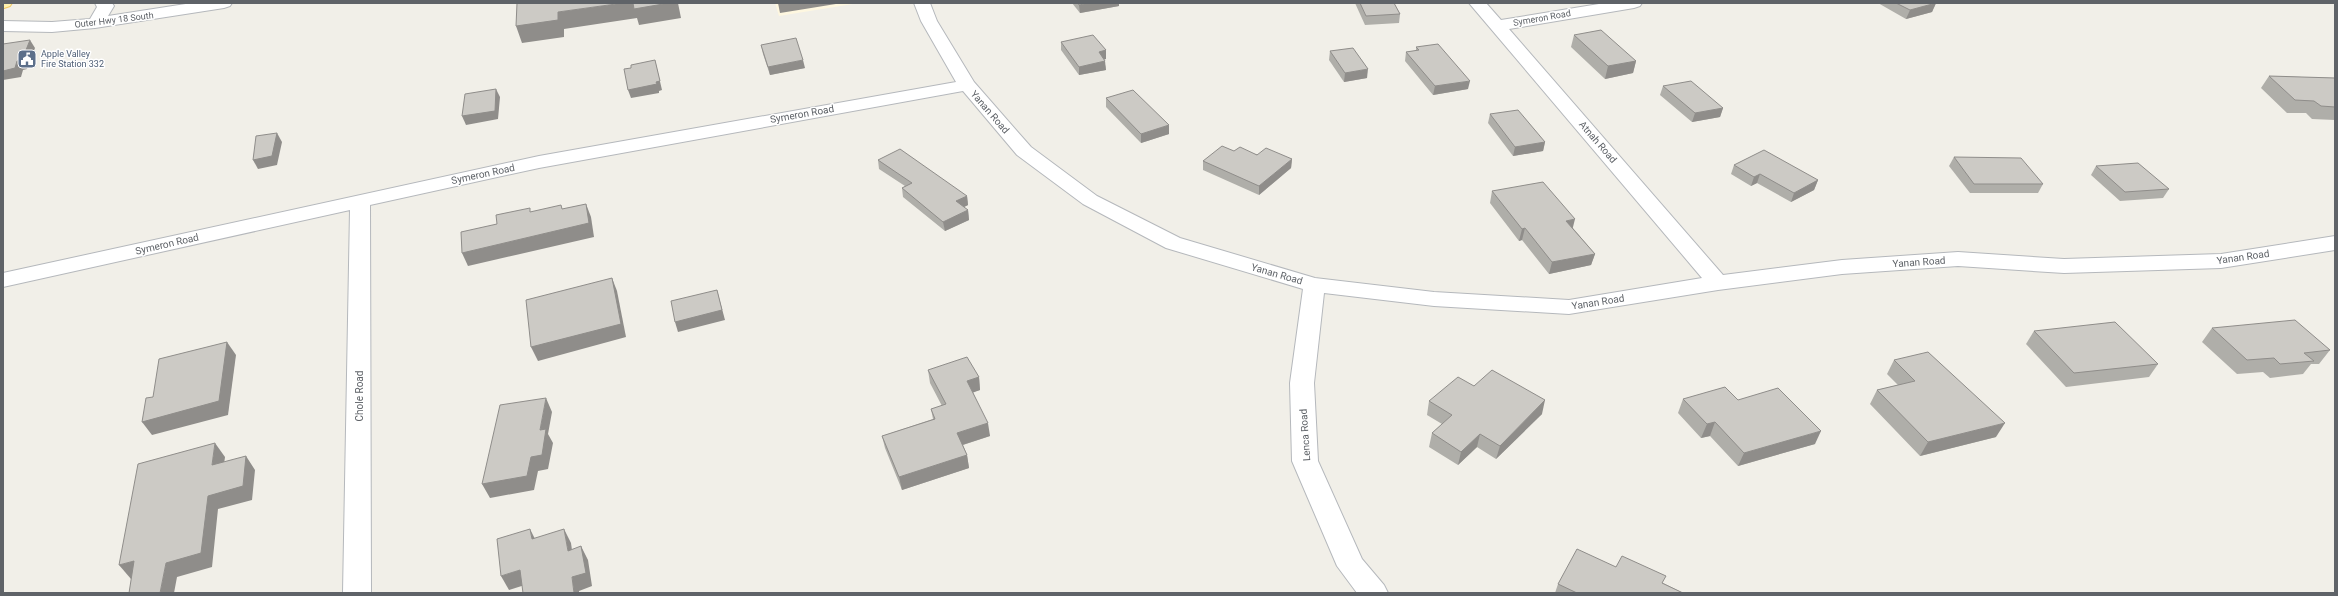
<svg xmlns="http://www.w3.org/2000/svg" width="2338" height="596" viewBox="0 0 2338 596" font-family="Roboto,sans-serif">
<rect width="100%" height="100%" fill="#f1efe8"/>
<path fill="#fef7e0" d="M775,3h84l-80,13z"/>
<g fill="none" stroke-linecap="round" stroke-linejoin="round">
<defs>
<g id="minor">
<path d="M95,3h17l2,3 -6,10 84,-13h40l-2,3 -6,2 -129,20 -43,4 -49,-1v-10l49,1 38,-3 7,-12z"/>
<path d="M914,3h16l7,18 37,61 57,65 66,49 83,42 135,40 119,14 135,8 133,-22 -233,-275h17l15,17 104,-17h37l-2,3 -6,2 -125,21 214,246 119,-15 116,-8 106,7 157,-5 114,-18v14l-114,18 -157,5 -106,-7 -116,8 -124,16 -149,24 -135,-8 -110,-13 -10,90 4,78 44,98 22,26 4,8h-31l-20,-27 -45,-105 -2,-78 13,-94 -137,-41 -83,-44 -66,-49 -54,-64 -424,77 -169,37 1,388h-28l7,-383 -347,77v-14l536,-117 417,-74 -35,-61z"/>
</g>
<path id="major" d="M3,3h9l-2,3 -6,2z"/>
</defs>
<use href="#minor" stroke="#b5b8bc" stroke-width="2"/>
<use href="#major" stroke="#f2c960" stroke-width="2"/>
<use href="#minor" fill="#fff" fill-rule="evenodd"/>
<use href="#major" fill="#fff2af" fill-rule="evenodd"/>
</g>
<g fill="#afaea9">
<path d="M1072,3h47v3l-39,7z"/>
<path d="M1355,3h39l6,11 -1,9 -34,2z"/>
<path d="M1878,3h58l-4,9 -26,7z"/>
<path d="M1574,35l62,26 -3,12 -28,6 -34,-32z"/>
<path d="M1061,42l45,8v9h-2l2,11 -27,5 -18,-25z"/>
<path d="M761,45l44,23 -35,7 -7,-21z"/>
<path d="M1416,47l52,42 -35,6 -28,-34 1,-9 10,-1z"/>
<path d="M1330,51l37,27 -23,4 -15,-22z"/>
<path d="M2269,76l66,2v42l-23,-1 -6,-6h-19l-26,-25z"/>
<path d="M1663,86l60,22 -3,9 -28,5 -32,-27z"/>
<path d="M1106,98l63,36 -28,9 -35,-36z"/>
<path d="M1490,114l55,28 -2,9 -30,5 -25,-33z"/>
<path d="M1234,151l58,8 -1,9 -32,27 -56,-25v-9z"/>
<path d="M1954,157l89,27 -5,9h-68l-21,-27z"/>
<path d="M878,160l89,36 1,9 -4,2 4,3 1,10 -24,11 -42,-34 -1,-9 3,-2 -26,-17z"/>
<path d="M1734,165l84,15 -4,10 -23,12 -34,-19 -6,3 -20,-12z"/>
<path d="M2096,166l73,23 -6,9 -43,3 -29,-26z"/>
<path d="M1492,191l81,37 22,26 -4,11 -42,9 -27,-34 -3,1 -29,-38z"/>
<path d="M2212,328l118,22 -11,14h-8l-8,10 -33,4 -7,-6 -26,2 -35,-32z"/>
<path d="M2034,331l124,33 -9,13 -83,10 -40,-43z"/>
<path d="M1894,360l102,77 -76,19 -50,-52 7,-14 21,-5 -11,-11z"/>
<path d="M928,370l51,7 1,13 -7,2 17,44 -27,9 4,10 2,13 -67,22 -17,-42 -3,-12 51,-17 -2,-10 11,-3 -12,-23z"/>
<path d="M1474,386l68,28 -46,45 -19,-12 -19,18 -29,-18 3,-14 10,-9 -15,-9 2,-14z"/>
<path d="M1683,399l55,1 77,44 -77,22 -28,-30 -9,2 -23,-25z"/>
<path d="M1616,567l47,16 20,10h-128l3,-9z"/>
</g>
<g fill="#8f8d8a">
<path d="M623,3h55l3,15 -42,7 -2,-7 -73,11v8l-42,6 -6,-17 42,-14z"/>
<path d="M778,3h64l-62,10z"/>
<path d="M1089,3h30v3l-39,7 -1,-8z"/>
<path d="M1936,3l-4,9 -26,7 4,-9z"/>
<path d="M30,40l5,8 -8,21 -4,1 -2,7 -18,3v-9l14,-10z"/>
<path d="M1106,50v9l-7,2v-9z"/>
<path d="M655,60l7,30 -3,1v2l-28,5 -3,-8 28,-8z"/>
<path d="M803,60l2,8 -35,7 -2,-8z"/>
<path d="M1105,61l1,9 -27,5v-8z"/>
<path d="M1636,61l-3,12 -28,6 3,-13z"/>
<path d="M1368,69l-1,9 -23,4 1,-9z"/>
<path d="M1470,81l-2,8 -35,6 2,-9z"/>
<path d="M496,89l4,8 -2,22 -32,6 -4,-9z"/>
<path d="M1723,108l-3,9 -28,5 3,-9z"/>
<path d="M1169,125v9l-28,9v-9z"/>
<path d="M277,133l5,9 -5,23 -19,4 -5,-9z"/>
<path d="M1545,142l-2,9 -30,5 2,-9z"/>
<path d="M1292,159l-1,9 -32,27v-9z"/>
<path d="M1760,174l-3,9 -6,3 3,-9z"/>
<path d="M1818,180l-4,10 -23,12 3,-9z"/>
<path d="M967,196l1,9 -10,5 -2,-9z"/>
<path d="M586,204l5,13 3,20 -126,29 -6,-13z"/>
<path d="M968,210l1,10 -24,11 -2,-9z"/>
<path d="M1575,219l-3,12 -6,-10z"/>
<path d="M1525,228l-3,12 -3,1 3,-12z"/>
<path d="M1595,254l-4,11 -42,9 3,-12z"/>
<path d="M612,278l5,13 9,46 -88,24 -7,-14z"/>
<path d="M717,290l8,30 -47,12 -3,-10z"/>
<path d="M227,342l9,13 -8,60 -76,20 -10,-13z"/>
<path d="M979,377l1,13 -11,4 -2,-13z"/>
<path d="M546,398l6,14 -4,22 5,9 -5,26 -10,2 -4,19 -44,8 -8,-14 49,-27 9,-27z"/>
<path d="M1545,400l-3,14 -46,45 4,-13z"/>
<path d="M1715,422l-5,14 -9,2 6,-14z"/>
<path d="M988,423l2,13 -31,10 -2,-13z"/>
<path d="M2005,423l-9,14 -76,19 8,-14z"/>
<path d="M1821,431l-6,13 -77,22 6,-13z"/>
<path d="M1480,434l-3,13 -19,18 3,-13z"/>
<path d="M215,443l10,14 -3,22 -10,-14z"/>
<path d="M967,455l2,13 -67,22 -3,-13z"/>
<path d="M246,456l9,14 -3,30 -34,9 -6,58 -35,10 -3,16h-14l6,-30 42,-67z"/>
<path d="M530,529l7,14 -5,-4z"/>
<path d="M564,529l7,14 3,22 -6,-14z"/>
<path d="M581,546l7,14 4,26 -13,5v2h-5l-2,-16z"/>
<path d="M134,561l12,14 -15,4 -12,-14z"/>
<path d="M520,570l8,14 -19,6 -8,-14z"/>
</g>
<g fill="#cccac5" stroke="#8f8d8a">
<path d="M517,3h106l-65,9v8l-42,6z"/>
<path d="M633,3h36l-35,6z"/>
<path d="M1078,3h11l-10,2z"/>
<path d="M1360,3h34l6,11 -34,2z"/>
<path d="M1896,3h40l-26,7z"/>
<path d="M1601,30l35,31 -28,5 -34,-31z"/>
<path d="M1093,35l13,15 -7,2 6,9 -26,6 -18,-25z"/>
<path d="M796,38l7,22 -35,7 -7,-22z"/>
<path d="M30,40l-8,20 -5,1 -2,7 -12,3v-27z"/>
<path d="M1438,44l32,37 -35,5 -29,-34 13,-2 -3,-3z"/>
<path d="M1353,48l15,21 -23,4 -15,-22z"/>
<path d="M655,60l5,21 -4,1 1,2 -29,6 -4,-21 7,-1v-3z"/>
<path d="M2269,76l66,2v29l-14,-1 -7,-5 -19,-1z"/>
<path d="M1691,81l32,27 -28,5 -32,-27z"/>
<path d="M496,89l-1,22 -33,5 3,-22z"/>
<path d="M1133,90l36,35 -28,9 -35,-36z"/>
<path d="M1518,110l27,32 -30,5 -25,-33z"/>
<path d="M277,133l-5,23 -19,4 3,-24z"/>
<path d="M1222,146l12,5 6,-4 17,8 9,-7 26,11 -33,27 -56,-25z"/>
<path d="M900,149l67,47 -11,5 12,9 -25,12 -41,-34 10,-5 -34,-23z"/>
<path d="M1764,150l54,30 -24,13 -34,-19 -6,3 -20,-12z"/>
<path d="M1954,157l67,1 22,26h-69z"/>
<path d="M2138,163l31,26 -44,3 -29,-26z"/>
<path d="M1543,182l32,37 -9,2 29,33 -43,8 -27,-34 -3,1 -30,-38z"/>
<path d="M586,204l3,19 -127,30 -1,-21 36,-8 -1,-9 34,-7v4l31,-7 1,4z"/>
<path d="M612,278l9,46 -90,23 -5,-47z"/>
<path d="M717,290l5,20 -47,12 -4,-21z"/>
<path d="M2295,320l35,30 -26,3 10,8 -34,3 -6,-6 -27,2 -35,-32z"/>
<path d="M2115,322l43,42 -84,9 -40,-42z"/>
<path d="M227,342l-8,59 -77,21 4,-24 7,-1 6,-38z"/>
<path d="M1928,352l77,71 -77,19 -51,-52 38,-9 -21,-21z"/>
<path d="M967,357l12,20 -12,4 21,42 -31,10 10,22 -68,22 -17,-41 53,-17 -4,-10 15,-5 -18,-34z"/>
<path d="M1492,370l53,30 -45,46 -20,-12 -19,18 -29,-19 20,-18 -23,-14 29,-24 16,9z"/>
<path d="M1725,387l13,13 40,-12 43,43 -77,22 -29,-31 -8,2 -24,-25z"/>
<path d="M546,398l-6,32 6,-1 -4,26 -11,2 -4,19 -45,8 18,-79z"/>
<path d="M215,443l-3,22 34,-9 -3,30 -35,10 -7,57 -35,10 -6,30h-31l5,-32 -15,4 19,-101z"/>
<path d="M530,529l2,10 32,-10 4,22 13,-5 5,27 -14,4 2,16h-51l-3,-23 -19,6 -4,-37z"/>
<path d="M1577,549l39,18 6,-11 44,20 -4,7 21,10h-106l-19,-9z"/>
</g>
<defs>
<symbol id="civic-square" viewBox="-11 -11 22 22"><rect x="-9" y="-9" width="18" height="18" rx="4" fill="#5c6f8a" stroke="#fff"/><path d="M-.6-6.5H3V-4.5H.6V-3L4-1V1h2V6H-6V1h2V-1L-.6-3ZM-1.2 2.5V6h2.4V2.5Z" fill="#fff"/></symbol>
</defs>
<g fill-rule="evenodd">
<use href="#civic-square" x="16" y="48" width="22" height="22"/>
</g>
<g text-anchor="middle" dominant-baseline="central" stroke-width="3" stroke-linejoin="round" paint-order="stroke">
<g font-size="9" fill="#5f6368" stroke="#fff">
<text transform="translate(1542 18) rotate(-10)">Symeron Road</text>
<text transform="translate(114 20) rotate(-7)">Outer Hwy 18 South</text>
</g>
<g font-size="9" fill="#4e5e75" stroke="#fff" text-anchor="start">
<text x="41" y="54">Apple Valley<tspan x="41" dy="10">Fire Station 332</tspan></text>
</g>
<g font-size="10" fill="#5f6368" stroke="#fff">
<text transform="translate(990 112) rotate(49)">Yanan Road</text>
<text transform="translate(802 114) rotate(-10)">Symeron Road</text>
<text transform="translate(1598 142) rotate(49)">Atnah Road</text>
<text transform="translate(483 174) rotate(-12)">Symeron Road</text>
<text transform="translate(167 244) rotate(-13)">Symeron Road</text>
<text transform="translate(2243 257) rotate(-8)">Yanan Road</text>
<text transform="translate(1919 262) rotate(-4)">Yanan Road</text>
<text transform="translate(1277 274) rotate(16)">Yanan Road</text>
<text transform="translate(1598 302) rotate(-9)">Yanan Road</text>
<text transform="translate(359 396) rotate(-90)">Chole Road</text>
<text transform="translate(1305 435) rotate(-94)">Lenca Road</text>
</g>
</g>
<rect width="2338" height="596" fill="none" stroke="#5f6368" stroke-width="8"/>
</svg>
